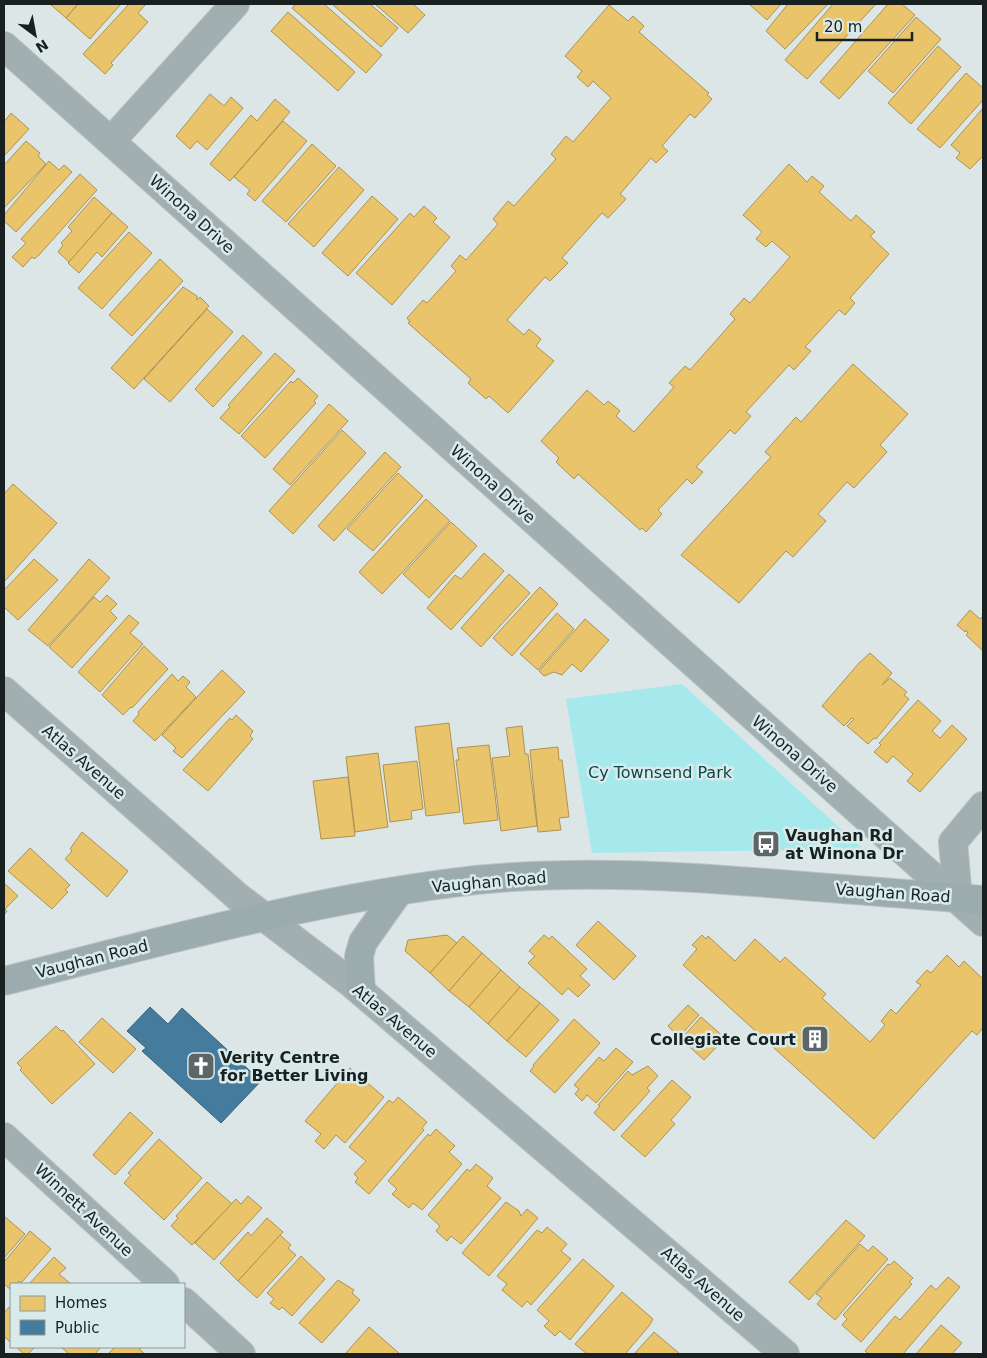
<svg xmlns="http://www.w3.org/2000/svg" width="987" height="1358" viewBox="0 0 987 1358" font-family="'DejaVu Sans',sans-serif">
<rect width="100%" height="100%" fill="#dde6e7"/>
<path fill="#a5e9ec" d="M682,684l181,165 -271,4 -26,-154z"/>
<g fill="#e9c46a" stroke="#ab9354">
<path d="M50,4h28l-12,14z"/>
<path d="M78,4h43l-31,35 -24,-21z"/>
<path d="M129,4h17l-8,9 10,9 -37,41 2,2 -8,9 -22,-20z"/>
<path d="M296,4h28l58,51 -16,18 -74,-65z"/>
<path d="M332,4h38l28,24 -17,19z"/>
<path d="M375,4h38l12,11 -17,18z"/>
<path d="M749,4h32l-14,16z"/>
<path d="M788,4h40l-43,45 -19,-18z"/>
<path d="M833,4h43l-69,75 -22,-19z"/>
<path d="M888,4h14l13,11 -76,84 -19,-17z"/>
<path d="M609,5l19,16 5,-5 11,10 -5,6 70,61 -2,2 5,4 -17,19 -5,-4 -28,32 6,5 -12,12 -5,-5 -31,36 6,5 -18,19 -6,-5 -40,45 6,5 -18,18 -5,-4 -38,43 17,15 5,-6 12,10 -5,7 18,15 -46,52 -19,-17 -3,3 -18,-16 3,-4 -63,-56 2,-1 -3,-4 16,-18 4,3 29,-32 -5,-5 9,-11 6,5 32,-36 -5,-5 15,-18 6,5 42,-47 -5,-5 15,-18 7,6 38,-44 -18,-17 -5,6 -11,-10 5,-6 -17,-15z"/>
<path d="M288,12l67,60 -17,19 -67,-60z"/>
<path d="M916,17l25,22 -48,54 -25,-22z"/>
<path d="M938,46l23,21 -50,57 -23,-21z"/>
<path d="M966,73l17,15v12l-43,48 -23,-19z"/>
<path d="M210,94l14,12 7,-9 12,11 -36,42 -10,-9 -7,8 -14,-13z"/>
<path d="M275,99l15,13 -60,69 -20,-17 41,-49 6,6z"/>
<path d="M983,108v48l-13,13 -14,-11 4,-5 -9,-8z"/>
<path d="M11,113l18,16 -25,27v-34z"/>
<path d="M283,121l24,20 -52,60 -8,-7 3,-4 -16,-13z"/>
<path d="M26,141l14,12 -2,3 8,8 -42,44v-43z"/>
<path d="M312,144l24,22 -50,56 -24,-21z"/>
<path d="M49,161l10,9 5,-5 8,7 -56,60 -12,-11v-6z"/>
<path d="M789,164l18,18 5,-6 12,10 -5,6 32,29 5,-6 19,17 -5,4 19,18 -39,44 5,5 -10,12 -6,-5 -34,37 6,4 -17,19 -5,-5 -43,47 5,4 -16,18 -5,-4 -34,37 7,5 -11,12 -5,-5 -29,31 4,4 -16,18 -4,-4 -2,2 -62,-56 -4,5 -18,-17 3,-4 -18,-17 46,-51 17,15 4,-4 12,10 -4,5 18,16 40,-45 -5,-4 16,-17 5,4 45,-51 -5,-5 14,-16 6,5 40,-46 -18,-16 -6,6 -10,-8 6,-7 -19,-17z"/>
<path d="M339,167l25,23 -50,57 -26,-23z"/>
<path d="M80,174l17,16 -58,65 -5,4 -2,-2 -9,10 -11,-10 14,-14 -5,-4z"/>
<path d="M372,196l26,23 -50,57 -26,-23z"/>
<path d="M94,197l18,16 -43,49 -11,-10 5,-7 -2,-2 11,-12 -4,-4z"/>
<path d="M424,206l13,12 -4,4 17,15 -58,68 -36,-32 54,-60 4,4z"/>
<path d="M112,213l16,14 -26,30 -5,-5 -18,21 -11,-10z"/>
<path d="M129,232l23,21 -50,56 -24,-21z"/>
<path d="M160,259l23,22 -51,55 -23,-21z"/>
<path d="M183,287l14,9v4l3,-3 9,9 -75,83 -23,-21z"/>
<path d="M207,309l26,23 -63,70 -26,-23z"/>
<path d="M243,335l19,18 -49,54 -18,-18z"/>
<path d="M275,353l20,18 -56,63 -19,-16 10,-11 -2,-2z"/>
<path d="M853,364l55,50 -28,31 7,7 -33,36 -7,-6 -29,32 8,7 -33,36 -7,-6 -47,52 -58,-48 90,-98 -6,-5 31,-35 5,5z"/>
<path d="M298,378l20,18 -4,5 2,2 -51,55 -24,-22 50,-55 2,2z"/>
<path d="M329,404l19,17 -58,64 -17,-16z"/>
<path d="M342,430l24,23 -73,81 -24,-23z"/>
<path d="M385,452l16,15 -67,74 -16,-15z"/>
<path d="M398,473l25,23 -50,55 -26,-22z"/>
<path d="M13,484l44,39 -53,59v-88z"/>
<path d="M426,499l24,22 -68,73 -23,-22z"/>
<path d="M451,522l26,24 -48,52 -26,-24z"/>
<path d="M484,553l20,18 -53,59 -24,-22 28,-33 6,4z"/>
<path d="M34,559l24,21 -40,40 -14,-13v-17z"/>
<path d="M89,559l21,19 -62,68 -20,-16z"/>
<path d="M509,574l21,19 -49,54 -20,-19z"/>
<path d="M540,587l18,17 -46,52 -19,-18z"/>
<path d="M107,595l10,9 -7,7 7,7 -45,50 -23,-21 45,-50 6,5z"/>
<path d="M970,610l10,9 3,-3v35l-17,-16 2,-2 -2,-3 -1,2 -8,-7z"/>
<path d="M557,613l17,16 -36,41 -18,-16z"/>
<path d="M129,615l10,8 -9,10 13,11 -43,48 -22,-20z"/>
<path d="M585,619l24,21 -28,32 -9,-8 -10,11 -8,-3 -10,4 -5,-5z"/>
<path d="M144,646l24,23 -36,39 -1,-1 -8,8 -21,-20z"/>
<path d="M870,653l22,20 -10,12 8,-7 17,14 -3,3 5,4 -33,40 -2,-1 -6,6 -21,-18 7,-7 -2,-1 -8,8 -22,-20 37,-43z"/>
<path d="M222,670l23,22 -63,66 -9,-7 3,-3 -14,-13z"/>
<path d="M172,674l6,7 5,-5 7,6 -4,5 10,10 -41,44 -22,-20 6,-7 -1,-2z"/>
<path d="M918,700l23,21 -9,10 8,7 12,-13 15,14 -47,53 -13,-11 6,-7 -20,-18 -6,7 -13,-11 7,-7 -2,-2z"/>
<path d="M236,715l17,16 -3,5 3,3 -45,52 -25,-21 47,-52 2,2z"/>
<path d="M449,723l11,89 -34,4 -11,-89z"/>
<path d="M522,726l3,28h3l9,72 -36,5 -9,-73 18,-2 -4,-28z"/>
<path d="M489,745l9,75 -34,4 -8,-64h3l-2,-12z"/>
<path d="M558,747l1,13h3l7,57 -10,1 2,12 -23,2 -8,-82z"/>
<path d="M378,753l10,74 -33,5 -9,-75z"/>
<path d="M417,761l6,48 -12,2 1,8 -22,3 -7,-57z"/>
<path d="M348,777l7,59 -34,3 -8,-58z"/>
<path d="M82,832l46,39 -21,26 -42,-38 7,-8 -2,-2z"/>
<path d="M30,848l40,37 -5,5 3,2 -16,17 -44,-38z"/>
<path d="M4,883l14,13 -13,13 2,2 -3,4z"/>
<path d="M598,921l38,35 -22,24 -38,-35z"/>
<path d="M447,935l10,8 -27,30 -25,-22 3,-11z"/>
<path d="M544,935l5,4 3,-3 35,33 -7,7 10,9 -12,12 -10,-9 -6,7 -34,-32 7,-7 -6,-5z"/>
<path d="M702,935l4,4 2,-3 27,25 20,-22 25,23 5,-5 41,37 -4,4 48,44 15,-17 -4,-4 10,-12 5,5 25,-29 -5,-3 11,-12 4,3 16,-18 12,12 5,-6 19,18v49l-6,7 -5,-4 -98,108 -191,-174 14,-16 -5,-4z"/>
<path d="M463,936l19,17 -33,38 -19,-18z"/>
<path d="M482,953l19,17 -32,37 -20,-16z"/>
<path d="M501,970l19,17 -32,37 -19,-17z"/>
<path d="M520,987l20,16 -33,38 -19,-17z"/>
<path d="M540,1003l19,17 -33,37 -19,-16z"/>
<path d="M688,1005l11,10 -20,22 -11,-11z"/>
<path d="M701,1017l24,21 -21,22 -23,-21z"/>
<path d="M102,1018l34,31 -23,24 -34,-31z"/>
<path d="M574,1019l26,24 -45,50 -25,-22 4,-5 -1,-1z"/>
<path d="M56,1026l5,5 2,-1 32,34 -43,40 -32,-34 2,-2 -5,-5z"/>
<path d="M616,1048l17,14 -37,41 -9,-8 -5,6 -7,-7 4,-5 -5,-4 25,-28 5,4z"/>
<path d="M648,1066l10,10 -11,12 3,3 -36,40 -20,-18 6,-7 -2,-1 30,-34 4,4z"/>
<path d="M350,1068l34,29 -39,46 -9,-8 -12,14 -9,-8 6,-7 -16,-13z"/>
<path d="M672,1080l19,17 -20,23 4,4 -30,33 -24,-21z"/>
<path d="M398,1097l29,25 -5,6 2,2 -55,64 -14,-12 3,-4 -4,-4 12,-13 -17,-14 40,-47 4,3z"/>
<path d="M130,1112l23,21 -38,42 -22,-20z"/>
<path d="M436,1129l19,17 -6,6 13,12 -40,46 -9,-7 -4,5 -17,-14 5,-5 -9,-8 40,-47 2,2z"/>
<path d="M159,1139l43,39 -38,42 -40,-37 7,-8 -3,-2z"/>
<path d="M476,1164l17,14 -6,8 14,12 -40,46 -10,-8 -4,5 -11,-10 4,-5 -12,-11 39,-46 3,2z"/>
<path d="M207,1182l25,22 -40,41 -21,-19 7,-8 -2,-2z"/>
<path d="M248,1196l14,12 -48,52 -19,-17 41,-44 5,5z"/>
<path d="M506,1202l13,9 2,5 6,-7 11,9 -49,58 -27,-23z"/>
<path d="M4,1216l21,18 -21,24z"/>
<path d="M267,1218l16,14 -45,49 -18,-18 28,-31 3,4z"/>
<path d="M846,1220l19,16 -56,64 -20,-18z"/>
<path d="M547,1227l20,17 -6,7 10,8 -40,46 -4,-4 -5,6 -20,-17 5,-6 -10,-8 40,-46 5,3z"/>
<path d="M30,1231l21,18 -30,34 -2,-2 -3,3h-5v6l-7,-6v-22z"/>
<path d="M280,1235l11,10 -3,3 8,7 -39,43 -19,-17z"/>
<path d="M860,1244l8,7 5,-5 15,13 -53,61 -18,-16 5,-6 -6,-4z"/>
<path d="M301,1256l24,23 -33,37 -10,-9 -3,3 -9,-7 4,-4 -7,-6z"/>
<path d="M54,1257l12,11 -7,6 12,10h-42z"/>
<path d="M583,1259l31,27 -44,54 -10,-9 -5,5 -11,-10 5,-5 -12,-11z"/>
<path d="M894,1261l19,17 -4,4 3,2 -51,58 -19,-17 5,-6 -4,-4 45,-51 2,1z"/>
<path d="M948,1277l12,10 -57,67h-34l-4,-3 30,-35 5,4 31,-35 5,5z"/>
<path d="M338,1280l16,10 -2,3 8,7 -38,43 -23,-20z"/>
<path d="M622,1292l31,27 -4,7 -24,28h-38l-12,-10z"/>
<path d="M11,1305v38l-7,-7v-23z"/>
<path d="M941,1325l21,18 -10,11h-36z"/>
<path d="M369,1327l31,27h-55z"/>
<path d="M654,1332l26,22h-46z"/>
<path d="M16,1347h19l-7,7h-4z"/>
<path d="M61,1347h40l-6,7h-26z"/>
<path d="M115,1347h27l-3,2 6,5h-37z"/>
</g>
<path fill="#457b9d" stroke="#386078" d="M150,1007l18,17 14,-16 79,73 -40,42 -79,-72 4,-3 -19,-17z"/>
<g fill="none" stroke-linecap="round" stroke-linejoin="round">
<defs>
<g id="street">
<path d="M4,46l979,876"/>
<path d="M111,141l124,-137"/>
<path d="M4,691l234,206 113,86 434,371"/>
<path d="M958,898l-5,-56 30,-36"/>
<path d="M4,1137l161,147"/>
<path d="M184,1302l57,52"/>
</g>
<g id="secondary">
<path d="M4,981c156,-39 312,-83 472,-101 109,-11 220,-3 328,6 60,5 120,9 179,14"/>
<path d="M361,991l-2,-35 4,-14 36,-51"/>
</g>
</defs>
<use href="#street" stroke="#bbc2c2" stroke-width="30"/>
<use href="#secondary" stroke="#bbc2c2" stroke-width="30"/>
<use href="#street" stroke="#a1afb0" stroke-width="28"/>
<use href="#secondary" stroke="#9cacae" stroke-width="28"/>
</g>
<defs>
<symbol id="bus-square" viewBox="-11 -11 22 22"><rect x="-9" y="-9" width="18" height="18" rx="4" fill="#5e6566" stroke="#d9eaeb"/><path d="M-5-6H5V4H4V6H2V4H-2V6H-4V4H-5ZM-3.5-4V0h7V-4ZM-3.5 1.2v1.5H-2V1.2ZM2 1.2v1.5H3.5V1.2Z" fill="#fff"/></symbol>
<symbol id="building-square" viewBox="-11 -11 22 22"><rect x="-9" y="-9" width="18" height="18" rx="4" fill="#5e6566" stroke="#d9eaeb"/><path d="M-4-6H4V6H1V3H-1V6H-4ZM-2.5-4.3h1.7v1.8h-1.7ZM.8-4.3h1.7v1.8H.8ZM-2.5-1h1.7V.8h-1.7ZM.8-1h1.7V.8H.8Z" fill="#fff"/></symbol>
<symbol id="church-square" viewBox="-11 -11 22 22"><rect x="-9" y="-9" width="18" height="18" rx="4" fill="#5e6566" stroke="#d9eaeb"/><path d="M-1.2-6h2.4v3.5h3.3v2.4h-3.3V6h-2.4V-.1h-3.3v-2.4h3.3Z" fill="#fff"/></symbol>
</defs>
<g fill-rule="evenodd">
<use href="#bus-square" x="750" y="828" width="32" height="32"/>
<use href="#building-square" x="799" y="1023" width="32" height="32"/>
<use href="#church-square" x="185" y="1050" width="32" height="32"/>
</g>
<g text-anchor="middle" dominant-baseline="central" stroke-width="5" stroke-linejoin="round" paint-order="stroke">
<g font-size="16" fill="#192020" stroke="#d9eaeb">
<text transform="translate(192 214) rotate(42)">Winona Drive</text>
<text transform="translate(493 484) rotate(42)">Winona Drive</text>
<text transform="translate(795 754) rotate(41)">Winona Drive</text>
<text transform="translate(84 762) rotate(41)">Atlas Avenue</text>
<text transform="translate(489 882) rotate(-5)">Vaughan Road</text>
<text transform="translate(893 893) rotate(4)">Vaughan Road</text>
<text transform="translate(92 959) rotate(-14)">Vaughan Road</text>
<text transform="translate(395 1021) rotate(40)">Atlas Avenue</text>
<text transform="translate(84 1210) rotate(43)">Winnett Avenue</text>
<text transform="translate(703 1284) rotate(41)">Atlas Avenue</text>
</g>
<g font-size="16" fill="#0b4749" stroke="#d9eaeb">
<text x="660" y="772">Cy Townsend Park</text>
</g>
<g font-size="16" font-weight="bold" fill="#192020" stroke="#d9eaeb" text-anchor="start">
<text x="785" y="835">Vaughan Rd<tspan x="785" dy="18">at Winona Dr</tspan></text>
<text x="796" y="1039" text-anchor="end">Collegiate Court</text>
<text x="220" y="1057">Verity Centre<tspan x="220" dy="18">for Better Living</tspan></text>
</g>
</g>
<rect width="987" height="1358" fill="none" stroke="#192020" stroke-width="10"/>
<rect x="10" y="1283" width="175" height="65" fill="#d9eaeb" stroke="#8c999a"/>
<rect x="20" y="1296" width="25" height="15" fill="#e9c46a" stroke="#8c999a"/>
<text x="55" y="1308" font-size="15" fill="#192020">Homes</text>
<rect x="20" y="1320" width="25" height="15" fill="#457b9d" stroke="#8c999a"/>
<text x="55" y="1333" font-size="15" fill="#192020">Public</text>
<g transform="translate(35 35) rotate(148)" stroke="#d9eaeb" stroke-width="4" paint-order="stroke">
<path d="M0-4L9 19L0 12L-9 19Z" fill="#192020"/>
<text y="-8" font-size="14" font-weight="bold" text-anchor="middle" fill="#192020">N</text>
</g>
<path d="M817 32v8h95v-8" fill="none" stroke="#192020" stroke-width="2.5"/>
<text x="824" y="32" font-size="15" fill="#192020" stroke="#d9eaeb" stroke-width="4" paint-order="stroke">20 m</text>
</svg>
